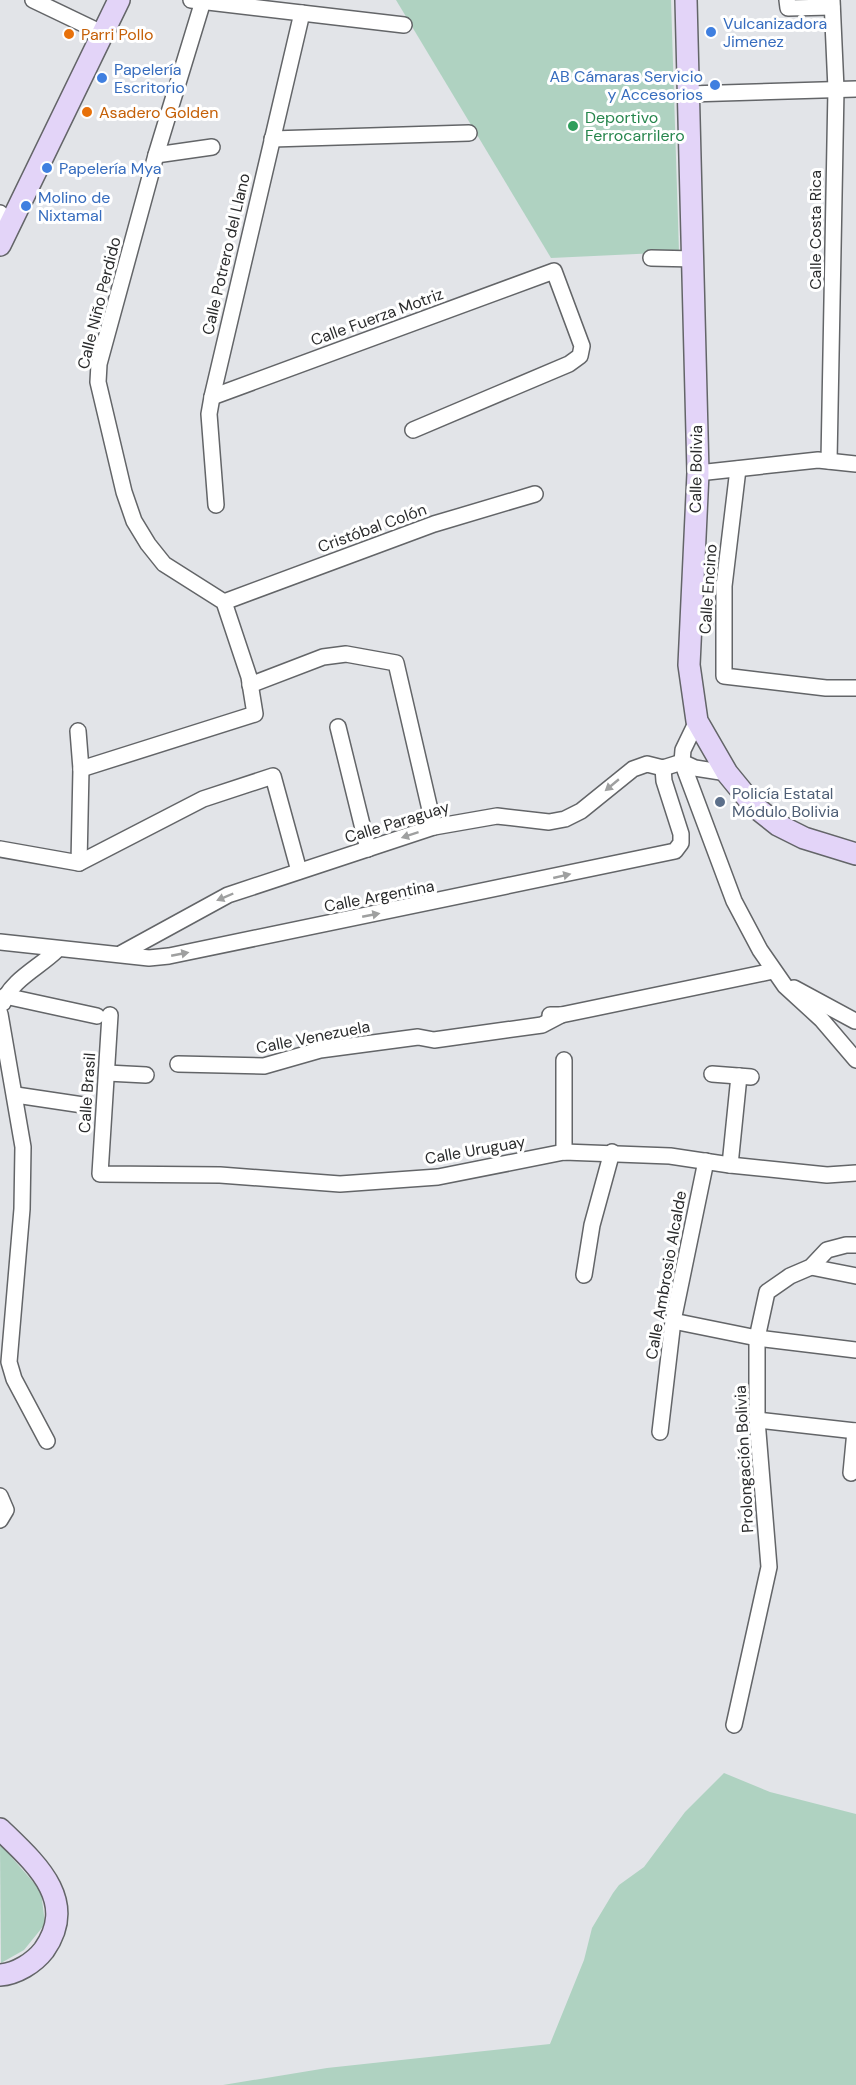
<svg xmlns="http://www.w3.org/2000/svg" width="856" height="2085" viewBox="0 0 856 2085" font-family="'DM Sans',sans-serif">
<rect width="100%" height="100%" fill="#e2e4e8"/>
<g fill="#afd2c1">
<path d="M396,0h275l8,252 -128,6z"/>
<path d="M724,1773l46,19 86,22v271h-633l104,-17 223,-24 34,-84 8,-32 21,-35 6,-8 25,-18 41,-55z"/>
<path d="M0,1844l41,47 4,33 -21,26 -23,13z"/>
</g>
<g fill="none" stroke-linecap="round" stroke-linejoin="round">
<defs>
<g id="street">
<path d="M33,0l69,33"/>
<path d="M191,0l213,25"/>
<path d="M787,0l1,8 44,-1"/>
<path d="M689,94l167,-5"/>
<path d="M272,139l197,-6"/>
<path d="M156,155l56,-8"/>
<path d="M0,213l6,18"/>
<path d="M651,258l44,1"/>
<path d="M212,397l342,-126 28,75 -2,10 -11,8 -156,66"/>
<path d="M829,461l7,-372 -4,-89"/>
<path d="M738,469l-14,117v90l102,12h30"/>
<path d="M698,473l120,-13 38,4"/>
<path d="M216,505l-7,-91 3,-17 90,-384"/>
<path d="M224,602l210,-78 101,-30"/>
<path d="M250,685l73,-28 23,-3 50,9 38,164"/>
<path d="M697,721l-14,29 -1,12 52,139 26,49 25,36 36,33 35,41"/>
<path d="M338,727l30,122"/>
<path d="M78,731l3,38 -2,94"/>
<path d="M81,769l174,-55 -6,-37 -25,-75 -60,-38 -16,-20 -14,-23 -10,-29 -26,-110 1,-18 57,-209 47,-154"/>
<path d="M0,849l79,14 124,-64 70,-23 26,95"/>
<path d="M0,942l149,16 20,-2 506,-105 6,-8v-9l-17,-53 -1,-13"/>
<path d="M122,953l106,-58 206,-68 63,-11 52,6 16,-3 16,-8 52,-42 14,-5 16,4 19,-6 13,6 32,5"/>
<path d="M794,988l61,33"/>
<path d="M5,996l92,20"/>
<path d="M3,1003c8,-23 37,-36 54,-53"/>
<path d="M0,1014l23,133 -1,62 -13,153 5,17 33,62"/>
<path d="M110,1015l-10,159 120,1 120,9 98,-7 126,-25 106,4 60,9 97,10 29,-2"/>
<path d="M550,1015h11l212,-44"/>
<path d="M178,1064l86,2 56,-16 98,-13 16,3 108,-15 19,-10"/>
<path d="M107,1073l39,2"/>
<path d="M712,1074l39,3"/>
<path d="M16,1095l67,10"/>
<path d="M564,1152v-92"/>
<path d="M730,1165l9,-89"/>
<path d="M811,1267l45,9"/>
<path d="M584,1275l8,-50 20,-73"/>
<path d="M673,1321l84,17 99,12"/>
<path d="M757,1420l99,11"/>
<path d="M660,1432l13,-111 33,-160"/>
<path d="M851,1473l4,-42"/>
<path d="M0,1496l6,14 -6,10"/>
<path d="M734,1725l35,-158 -12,-147v-82l10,-46 23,-16 21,-9 16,-17 19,-5h10"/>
</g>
<g id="secondary">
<path d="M686,0l12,473 -9,192 8,56 30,52 27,33 24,19 26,13 52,16"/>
<path d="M0,245l119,-245"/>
<path d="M0,1829c35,34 79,71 44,121 -10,13 -28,24 -44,25"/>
</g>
</defs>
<use href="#street" stroke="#636568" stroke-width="18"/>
<use href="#secondary" stroke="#636568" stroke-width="24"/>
<use href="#street" stroke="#fff" stroke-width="15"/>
<use href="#secondary" stroke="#e3d4f8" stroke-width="21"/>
</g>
<defs><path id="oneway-solid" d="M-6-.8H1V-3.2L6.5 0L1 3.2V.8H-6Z" transform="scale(1.5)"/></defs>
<g fill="#9fa0a0">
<use href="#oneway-solid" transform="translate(612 785) rotate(140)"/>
<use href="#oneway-solid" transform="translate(410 835) rotate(162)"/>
<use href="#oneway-solid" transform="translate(562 876) rotate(-13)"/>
<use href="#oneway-solid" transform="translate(225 897) rotate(157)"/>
<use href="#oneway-solid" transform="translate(371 915) rotate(-11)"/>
<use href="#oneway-solid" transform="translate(180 954) rotate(-11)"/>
</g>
<g fill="#3f7fe0" stroke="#fff" stroke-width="2">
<circle cx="711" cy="32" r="6"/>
<circle cx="102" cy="78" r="6"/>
<circle cx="715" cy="85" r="6"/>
<circle cx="47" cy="168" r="6"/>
<circle cx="26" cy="206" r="6"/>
</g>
<g fill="#e8710a" stroke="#fff" stroke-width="2">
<circle cx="69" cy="34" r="6"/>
<circle cx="87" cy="112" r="6"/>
</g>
<circle fill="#2e9e5b" stroke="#fff" stroke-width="2" cx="573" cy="126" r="6"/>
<circle fill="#5c6f8a" stroke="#fff" stroke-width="2" cx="720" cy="802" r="6"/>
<g text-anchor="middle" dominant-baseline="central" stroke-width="6" stroke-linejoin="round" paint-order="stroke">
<g font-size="16" fill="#366cbe" stroke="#fff" text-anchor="start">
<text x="723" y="23">Vulcanizadora<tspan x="723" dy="18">Jimenez</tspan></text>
<text x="114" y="69">Papelería<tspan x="114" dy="18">Escritorio</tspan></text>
<text x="703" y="76" text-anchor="end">AB Cámaras Servicio<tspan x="703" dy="18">y Accesorios</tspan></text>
<text x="59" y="168">Papelería Mya</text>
<text x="38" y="197">Molino de<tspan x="38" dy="18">Nixtamal</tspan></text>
</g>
<g font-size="16" fill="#c56008" stroke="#fff" text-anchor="start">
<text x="81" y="34">Parri Pollo</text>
<text x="99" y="112">Asadero Golden</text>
</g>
<g font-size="16" fill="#27864d" stroke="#fff" text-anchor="start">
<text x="585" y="117">Deportivo<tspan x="585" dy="18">Ferrocarrilero</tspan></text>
</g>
<g font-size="16" fill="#2a2b2c" stroke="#fff">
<text transform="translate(815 230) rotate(-90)">Calle Costa Rica</text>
<text transform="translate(226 254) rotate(-77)">Calle Potrero del Llano</text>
<text transform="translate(99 303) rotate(-76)">Calle Niño Perdido</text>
<text transform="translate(377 317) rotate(-20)">Calle Fuerza Motriz</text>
<text transform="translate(696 469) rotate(-89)">Calle Bolivia</text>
<text transform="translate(372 528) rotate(-20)">Cristóbal Colón</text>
<text transform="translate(708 589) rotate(-86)">Calle Encino</text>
<text transform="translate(397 822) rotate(-17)">Calle Paraguay</text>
<text transform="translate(379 896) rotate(-11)">Calle Argentina</text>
<text transform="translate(313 1037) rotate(-11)">Calle Venezuela</text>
<text transform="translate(87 1093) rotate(-86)">Calle Brasil</text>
<text transform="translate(475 1150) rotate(-10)">Calle Uruguay</text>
<text transform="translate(666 1275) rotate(-80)">Calle Ambrosio Alcalde</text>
<text transform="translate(744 1459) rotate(-93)">Prolongación Bolivia</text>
</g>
<g font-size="16" fill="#4e5e75" stroke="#fff" text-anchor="start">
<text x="732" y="793">Policía Estatal<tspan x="732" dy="18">Módulo Bolivia</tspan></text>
</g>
</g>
</svg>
